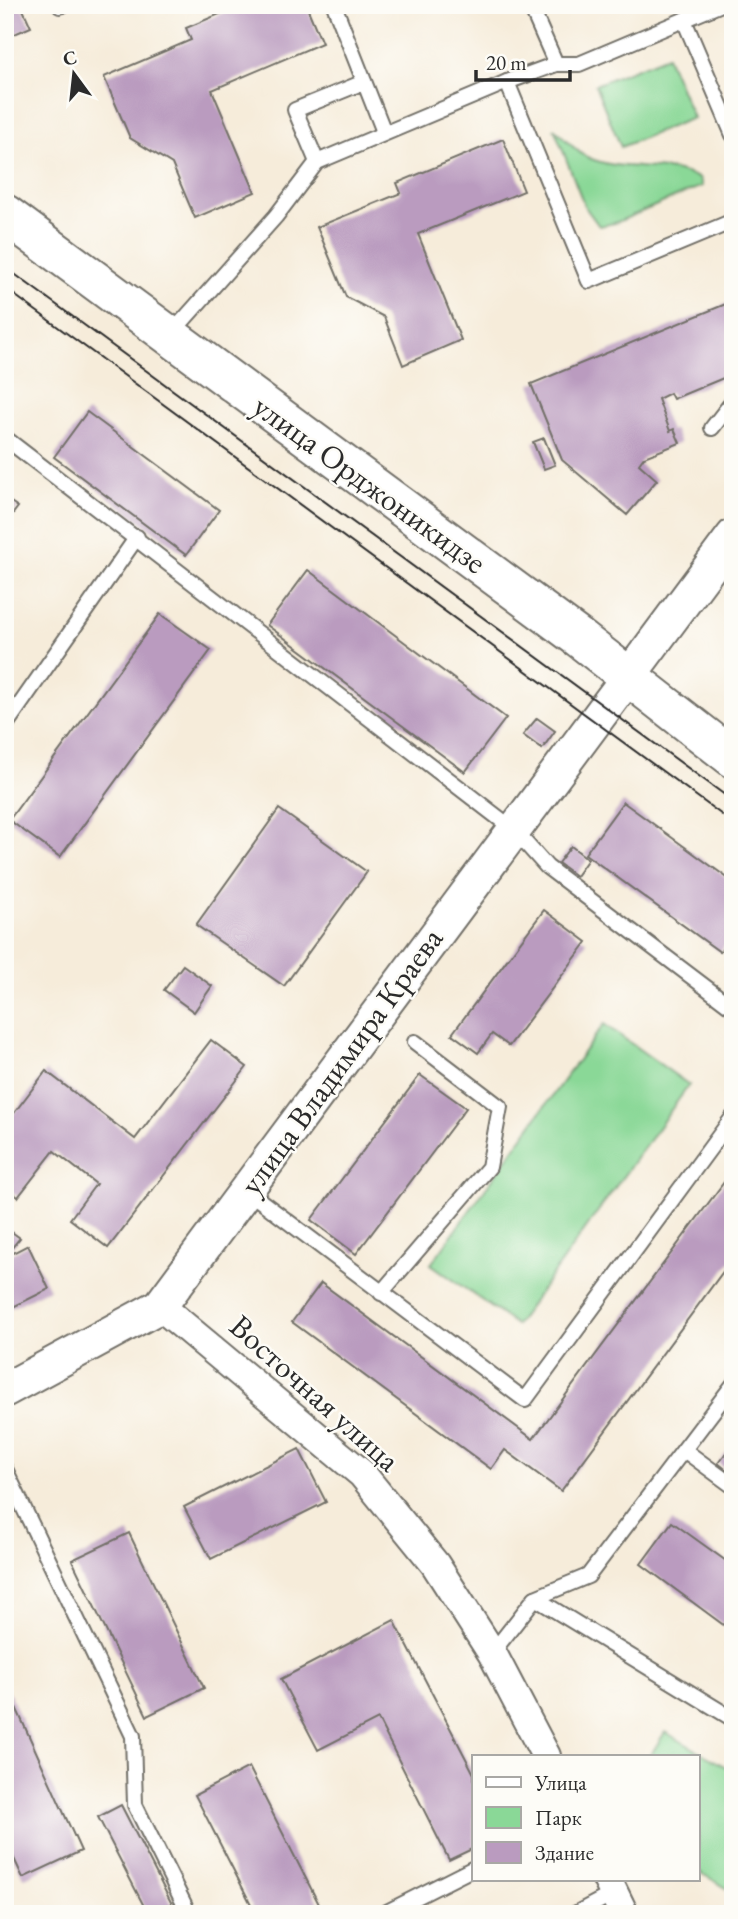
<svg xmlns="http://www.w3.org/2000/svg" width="738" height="1919" viewBox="0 0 738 1919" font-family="'EB Garamond',serif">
<rect width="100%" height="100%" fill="#fdfcf7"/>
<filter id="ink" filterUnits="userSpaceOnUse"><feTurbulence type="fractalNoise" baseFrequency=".0143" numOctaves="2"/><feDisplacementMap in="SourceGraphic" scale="14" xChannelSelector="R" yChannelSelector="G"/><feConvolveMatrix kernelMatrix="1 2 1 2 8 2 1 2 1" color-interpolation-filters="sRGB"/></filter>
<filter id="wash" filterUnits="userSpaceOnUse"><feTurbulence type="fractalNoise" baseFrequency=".00686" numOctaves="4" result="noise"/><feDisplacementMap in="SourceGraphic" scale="28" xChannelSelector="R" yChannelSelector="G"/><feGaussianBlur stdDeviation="1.57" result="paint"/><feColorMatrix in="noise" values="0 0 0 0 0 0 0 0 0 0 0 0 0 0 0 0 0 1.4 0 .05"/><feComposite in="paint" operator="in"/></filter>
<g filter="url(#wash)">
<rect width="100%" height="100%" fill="#f6ecda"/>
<g fill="#8ad897" stroke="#5a8261" stroke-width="2">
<path d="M667,56l26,62 -72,29 -26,-62z"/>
<path d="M554,128c10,9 22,24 33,29 36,17 77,3 113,22l2,7 -87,37 -16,3 -14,-19z"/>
<path d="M604,1024l85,61 -173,240 -85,-61z"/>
<path d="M665,1732l68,39v121l-35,-21v-115h-48z"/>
</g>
<g id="blocks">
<g fill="#ba9bbf">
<path d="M5,5h16l10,22 -26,11z"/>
<path d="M241,5h65l16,38 -110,47 43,102 -60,26 -23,-54 -42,-26 -26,-61 87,-37 -5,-12z"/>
<path d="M503,139l21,52 -106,43 43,106 -58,25 -19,-48 -38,-20 -29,-70 84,-34 -4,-10z"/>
<path d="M733,301v73l-60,25 -3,-6 -12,6 12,32 4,-2 6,14 -36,14 -5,7 18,16 -30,35 -65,-55 -31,-76z"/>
<path d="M87,412l132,98 -33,45 -132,-98z"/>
<path d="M544,438l11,27 -11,4 -11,-27z"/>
<path d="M5,498l13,9 -13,17z"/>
<path d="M308,570l198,148 -41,54 -198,-147z"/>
<path d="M160,614l51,36 -151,207 -51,-37z"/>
<path d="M537,718l18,13 -13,18 -19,-14z"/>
<path d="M623,802l110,80v53l-13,17 -135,-98z"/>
<path d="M279,809l88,63 -83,114 -88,-61z"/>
<path d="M571,846l17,13 -12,17 -18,-13z"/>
<path d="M544,910l43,32 -78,104 -17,-12 -14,19 -26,-19z"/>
<path d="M183,965l29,21 -18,26 -30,-22z"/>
<path d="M211,1040l36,27 -139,181 -38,-29 26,-35 -42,-33 -36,46 -13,-10v-62l41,-54 89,68z"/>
<path d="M420,1075l46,33 -110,146 -45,-34z"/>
<path d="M733,1170v88l-172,233 -56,-41 -14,19 -199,-147 29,-39 212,156z"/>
<path d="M5,1227l15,11 -9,11 -6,-4z"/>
<path d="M28,1245l21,44 -44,22v-54z"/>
<path d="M733,1444v31l-15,-12z"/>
<path d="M299,1449l27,53 -115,57 -27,-52z"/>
<path d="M672,1522l61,44v66l-92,-68z"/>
<path d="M129,1533l75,155 -57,28 -75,-156z"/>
<path d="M394,1620l80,154v74l-25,12 -71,-141 -60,31 -37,-71z"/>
<path d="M5,1683l76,168 -58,27 -18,-39z"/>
<path d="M249,1767l75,147h-68l-61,-119z"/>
<path d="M121,1805l56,109h-29l-50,-97z"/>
</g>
</g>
</g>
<g filter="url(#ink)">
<use href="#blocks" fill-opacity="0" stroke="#726f68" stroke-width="2"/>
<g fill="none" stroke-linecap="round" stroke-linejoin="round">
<defs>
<g id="service">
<path d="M334,5l50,127"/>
<path d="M530,5l26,59"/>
<path d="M60,6l2,-1"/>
<path d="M684,20l49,115"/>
<path d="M507,82l49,-18h23l140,-59"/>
<path d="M317,162l-22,-52 69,-28"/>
<path d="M171,334l105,-118 41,-54 190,-80 82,199 144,-60"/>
<path d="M712,428l21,-27"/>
<path d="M5,438l508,391 34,38 186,141"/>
<path d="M5,726l132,-189"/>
<path d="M246,1190l279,210 208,-283"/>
<path d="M381,1293l108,-126 11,-60 -85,-65"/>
<path d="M684,1450l49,36"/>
<path d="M5,1469l128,267 2,69 54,109"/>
<path d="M535,1598l198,121"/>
<path d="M492,1653l43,-55 53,-22 145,-191"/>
<path d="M383,1914l91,-46"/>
<path d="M575,1914l39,-21"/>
</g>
<g id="minor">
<path d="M160,1306l202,168 73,90 57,89 54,103"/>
<path d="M607,1879l17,35"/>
</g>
<path id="tertiary" d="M5,1390l155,-84 573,-770"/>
<path id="secondary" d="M5,214l574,424 154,120"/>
</defs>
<use href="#service" stroke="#726f68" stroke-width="18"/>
<use href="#minor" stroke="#726f68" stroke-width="32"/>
<use href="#tertiary" stroke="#726f68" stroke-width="37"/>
<use href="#secondary" stroke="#726f68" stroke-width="42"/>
<use href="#service" stroke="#fff" stroke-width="14"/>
<use href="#minor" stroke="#fff" stroke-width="28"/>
<use href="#tertiary" stroke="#fff" stroke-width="33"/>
<use href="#secondary" stroke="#fff" stroke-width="38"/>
<g stroke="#2b2b2b" stroke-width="2">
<path d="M5,267l728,534"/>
<path d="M5,288l728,535"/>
</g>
</g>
</g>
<g text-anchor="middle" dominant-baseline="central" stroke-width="5" stroke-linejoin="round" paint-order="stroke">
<g font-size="32" fill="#2b2b2b" stroke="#fdfcf7">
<text transform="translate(370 484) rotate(36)">улица Орджоникидзе</text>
<text transform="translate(341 1061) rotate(-54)">улица Владимира Краева</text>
<text transform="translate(315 1393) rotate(42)">Восточная улица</text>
</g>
</g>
<rect width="738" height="1919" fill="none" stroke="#fdfcf7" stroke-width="28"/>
<rect x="472" y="1755" width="228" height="126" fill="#fdfcf7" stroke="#a9a8a5" stroke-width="2"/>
<rect x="486" y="1777" width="35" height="10" fill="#ffffff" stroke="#a9a8a5" stroke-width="2"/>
<text x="535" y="1790" font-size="21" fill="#2b2b2b">Улица</text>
<rect x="486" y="1807" width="35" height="21" fill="#8ad897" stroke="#a9a8a5" stroke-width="2"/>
<text x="535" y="1825" font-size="21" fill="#2b2b2b">Парк</text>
<rect x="486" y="1842" width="35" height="21" fill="#ba9bbf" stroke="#a9a8a5" stroke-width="2"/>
<text x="535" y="1860" font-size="21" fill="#2b2b2b">Здание</text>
<g transform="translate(74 74) rotate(345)" stroke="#fdfcf7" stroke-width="5" paint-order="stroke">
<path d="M0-5L12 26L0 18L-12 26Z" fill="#2b2b2b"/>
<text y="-10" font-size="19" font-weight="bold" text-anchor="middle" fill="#2b2b2b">С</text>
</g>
<path d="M476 70v10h94v-10" fill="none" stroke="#2b2b2b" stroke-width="3.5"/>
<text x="486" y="70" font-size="21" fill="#2b2b2b" stroke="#fdfcf7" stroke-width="5" paint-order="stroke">20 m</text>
</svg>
